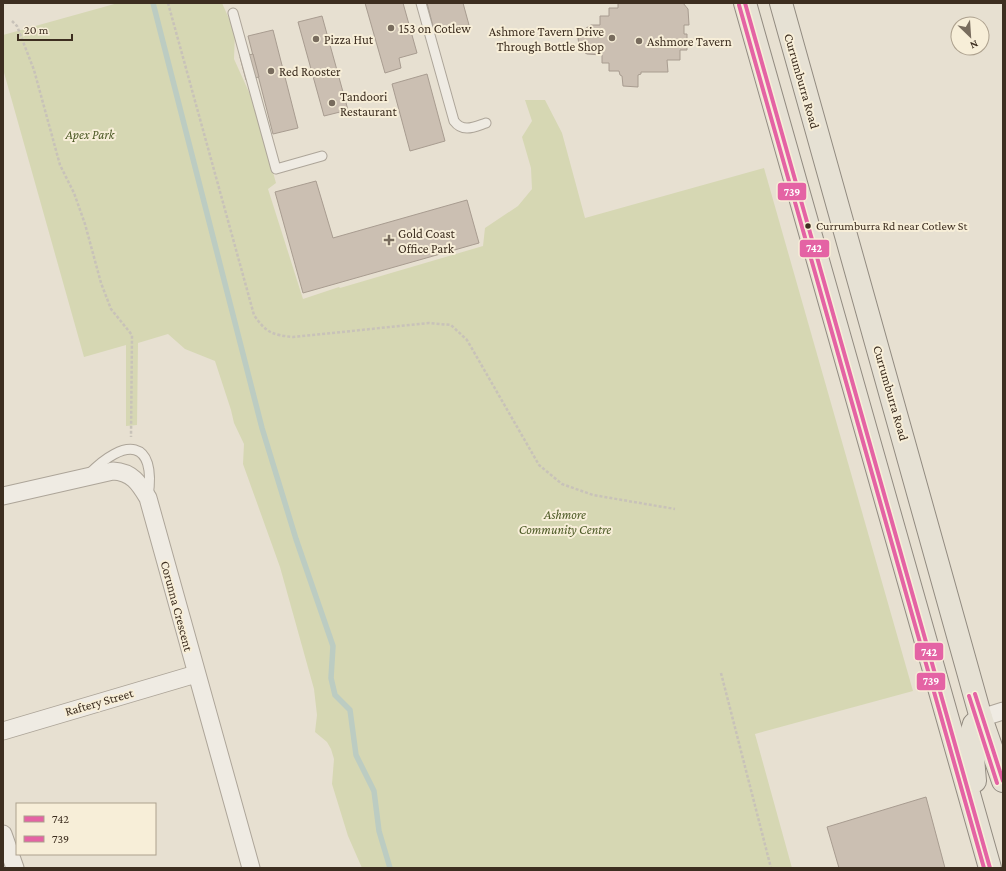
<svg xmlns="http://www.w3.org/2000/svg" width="1006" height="871" viewBox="0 0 1006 871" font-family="'Crimson Pro',serif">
<rect width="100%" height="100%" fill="#e7e0d1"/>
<path fill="#d6d7b3" d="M118,3h104l13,29 -1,27 19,42 23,82 -8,6 35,110 36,-12 1,1 143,-42 2,-18 33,-22 14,-17 -1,-21 -9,-31 10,-16 -7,-21h20l17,33 23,85 179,-50 149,523 -158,43 37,134h-430l-14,-32 -16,-52 2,-25 -3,-10 -4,-7 -12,-10 2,-17 -3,-26 -34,-122 -37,-103 1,-20 -10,-21 -3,-13 -16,-49 -30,-12 -17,-15 -30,9 -1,82 -11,1v-81l-42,12 -81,-288v-34z"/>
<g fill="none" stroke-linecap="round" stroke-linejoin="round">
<path stroke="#bcccc2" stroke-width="5.5" d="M153,3l109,425 34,111 37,107 -2,32 4,17 15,15 6,45 18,36 5,40 11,37"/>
</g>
<g fill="#cbbfb2" stroke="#a89c90">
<path d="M365,3h38l14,50 -18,5 2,10 -16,5z"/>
<path d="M427,3h36l6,22 -34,9z"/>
<path d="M618,3h65l5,6 1,16h-5v9h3v16h-7v10h-13l1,12h-27v2l-3,1v12l-15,-1 -1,-10 -2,-1 -1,-4h-10v-8h-7v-8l-15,-1 -5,-3 -3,-6 -1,-7 2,-6 11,-7h9v-9h9v-8h9z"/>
<path d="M322,16l26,94 -24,6 -26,-94z"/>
<path d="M273,30l25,98 -25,6 -25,-98z"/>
<path d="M253,54l6,23 -13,3 -6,-23z"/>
<path d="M427,74l18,67 -35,10 -18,-67z"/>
<path d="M316,181l17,57 134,-38 12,43 -176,50 -28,-101z"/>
<path d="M926,797l19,71h-106l-12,-41z"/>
</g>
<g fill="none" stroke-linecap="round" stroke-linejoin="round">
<defs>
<g id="service">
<path d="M421,3l33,118c9,12 20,6 32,2"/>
<path d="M233,13l43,156 46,-13"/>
<path d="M89,474c35,-36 68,-36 59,23"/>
</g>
<g id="minor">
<path d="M3,496l110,-25c19,1 26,12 35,27l103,370"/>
<path d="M981,718l22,-7"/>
<path d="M3,731l193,-57"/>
<path d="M3,834l12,34"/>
</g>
<g id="primary">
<path d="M745,3l245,865"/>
<path d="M781,3l200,715 22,63"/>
<path d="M975,781l-4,-47 3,-10 7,-6"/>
</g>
</defs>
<use href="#service" stroke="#ada599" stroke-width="11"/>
<use href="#minor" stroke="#ada599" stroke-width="19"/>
<use href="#primary" stroke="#928b80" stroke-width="24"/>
<g stroke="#c8c2b9" stroke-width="2.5" stroke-dasharray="3 2" stroke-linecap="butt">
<path d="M168,3l86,312c12,18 19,20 39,22l136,-14 22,2 16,15 72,125 23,19 31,11 82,14"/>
<path d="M12,21l5,5 17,44 26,95 14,28 11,31 16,59 10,26 21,26 -1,102"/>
<path d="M721,673l50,195"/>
</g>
<use href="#service" stroke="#efebe3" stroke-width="9"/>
<use href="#minor" stroke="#efebe3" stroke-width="17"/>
<use href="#primary" stroke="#e6e1d4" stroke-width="22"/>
<defs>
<g id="bus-1">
<path d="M745,3l245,865"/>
<path d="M975,694l28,87"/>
</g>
<g id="bus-2">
<path d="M739,5l245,863"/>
<path d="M969,696l28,87"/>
</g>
</defs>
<use href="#bus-1" stroke="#f7eed8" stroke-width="7"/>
<use href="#bus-2" stroke="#f7eed8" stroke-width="7"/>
<use href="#bus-1" stroke="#e463a4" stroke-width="4"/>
<use href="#bus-2" stroke="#e463a4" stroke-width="4"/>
</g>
<g fill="#786c5e" stroke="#f7eed8" stroke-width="1.5">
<circle cx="391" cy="28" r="4"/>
<circle cx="612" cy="38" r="4"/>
<circle cx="316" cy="39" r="4"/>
<circle cx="639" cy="41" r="4"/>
<circle cx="271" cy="71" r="4"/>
<circle cx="332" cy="103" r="4"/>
<path d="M387 234h4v4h4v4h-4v4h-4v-4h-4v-4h4z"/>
</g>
<circle fill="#3d2e20" stroke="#f7eed8" stroke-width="1.5" cx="808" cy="226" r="3.5"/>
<g text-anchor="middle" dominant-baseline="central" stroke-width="4" stroke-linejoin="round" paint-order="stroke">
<g font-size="12" fill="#3d2e20" stroke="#f7eed8" text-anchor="start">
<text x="816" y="226">Currumburra Rd near Cotlew St</text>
</g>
<g font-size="13" fill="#3d2e20" stroke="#f7eed8" text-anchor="start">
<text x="399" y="28">153 on Cotlew</text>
<text x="604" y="31" text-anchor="end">Ashmore Tavern Drive<tspan x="604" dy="15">Through Bottle Shop</tspan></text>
<text x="324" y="39">Pizza Hut</text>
<text x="647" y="41">Ashmore Tavern</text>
<text x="279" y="71">Red Rooster</text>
<text x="340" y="96">Tandoori<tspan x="340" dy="15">Restaurant</tspan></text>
<text x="398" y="233">Gold Coast<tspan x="398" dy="15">Office Park</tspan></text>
</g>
<g font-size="13" fill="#3d2e20" stroke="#f7eed8">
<text transform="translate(802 81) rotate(74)">Currumburra Road</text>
<text transform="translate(891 393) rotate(74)">Currumburra Road</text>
<text transform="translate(177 606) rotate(75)">Corunna Crescent</text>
<text transform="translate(99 702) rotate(-16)">Raftery Street</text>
</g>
<g font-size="13" font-style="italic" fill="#4d5a26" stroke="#f7eed8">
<text x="90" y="134">Apex Park</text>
<text x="565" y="514">Ashmore<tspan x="565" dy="15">Community Centre</tspan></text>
</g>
</g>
<g stroke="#f7eed8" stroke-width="1.5">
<rect x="777" y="182" width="30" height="19" rx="4" fill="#e463a4"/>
<rect x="799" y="239" width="31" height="19" rx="4" fill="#e463a4"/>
<rect x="914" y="642" width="30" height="19" rx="4" fill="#e463a4"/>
<rect x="916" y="672" width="30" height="19" rx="4" fill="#e463a4"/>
</g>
<g font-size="11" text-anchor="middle" font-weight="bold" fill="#fff">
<text x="792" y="196">739</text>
<text x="814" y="252">742</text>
<text x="929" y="656">742</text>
<text x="931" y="685">739</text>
</g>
<rect width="1006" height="871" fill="none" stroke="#3d2e20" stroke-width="8"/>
<rect x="16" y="803" width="140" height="52" fill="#f7eed8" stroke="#ada18e"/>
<rect x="24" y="816" width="20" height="6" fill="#e463a4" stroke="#ada18e"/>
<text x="52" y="823" font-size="12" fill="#3d2e20">742</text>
<rect x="24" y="836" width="20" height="6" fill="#e463a4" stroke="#ada18e"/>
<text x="52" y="843" font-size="12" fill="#3d2e20">739</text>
<g transform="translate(970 36) rotate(155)"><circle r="19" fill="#f7eed8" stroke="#ada18e"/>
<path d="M0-3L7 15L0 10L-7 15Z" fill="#786c5e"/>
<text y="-6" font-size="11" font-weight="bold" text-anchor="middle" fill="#3d2e20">N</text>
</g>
<path d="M18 34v6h54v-6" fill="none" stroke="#3d2e20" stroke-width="2"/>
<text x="24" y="34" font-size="12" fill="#3d2e20" stroke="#f7eed8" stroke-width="3" paint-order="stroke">20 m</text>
</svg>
